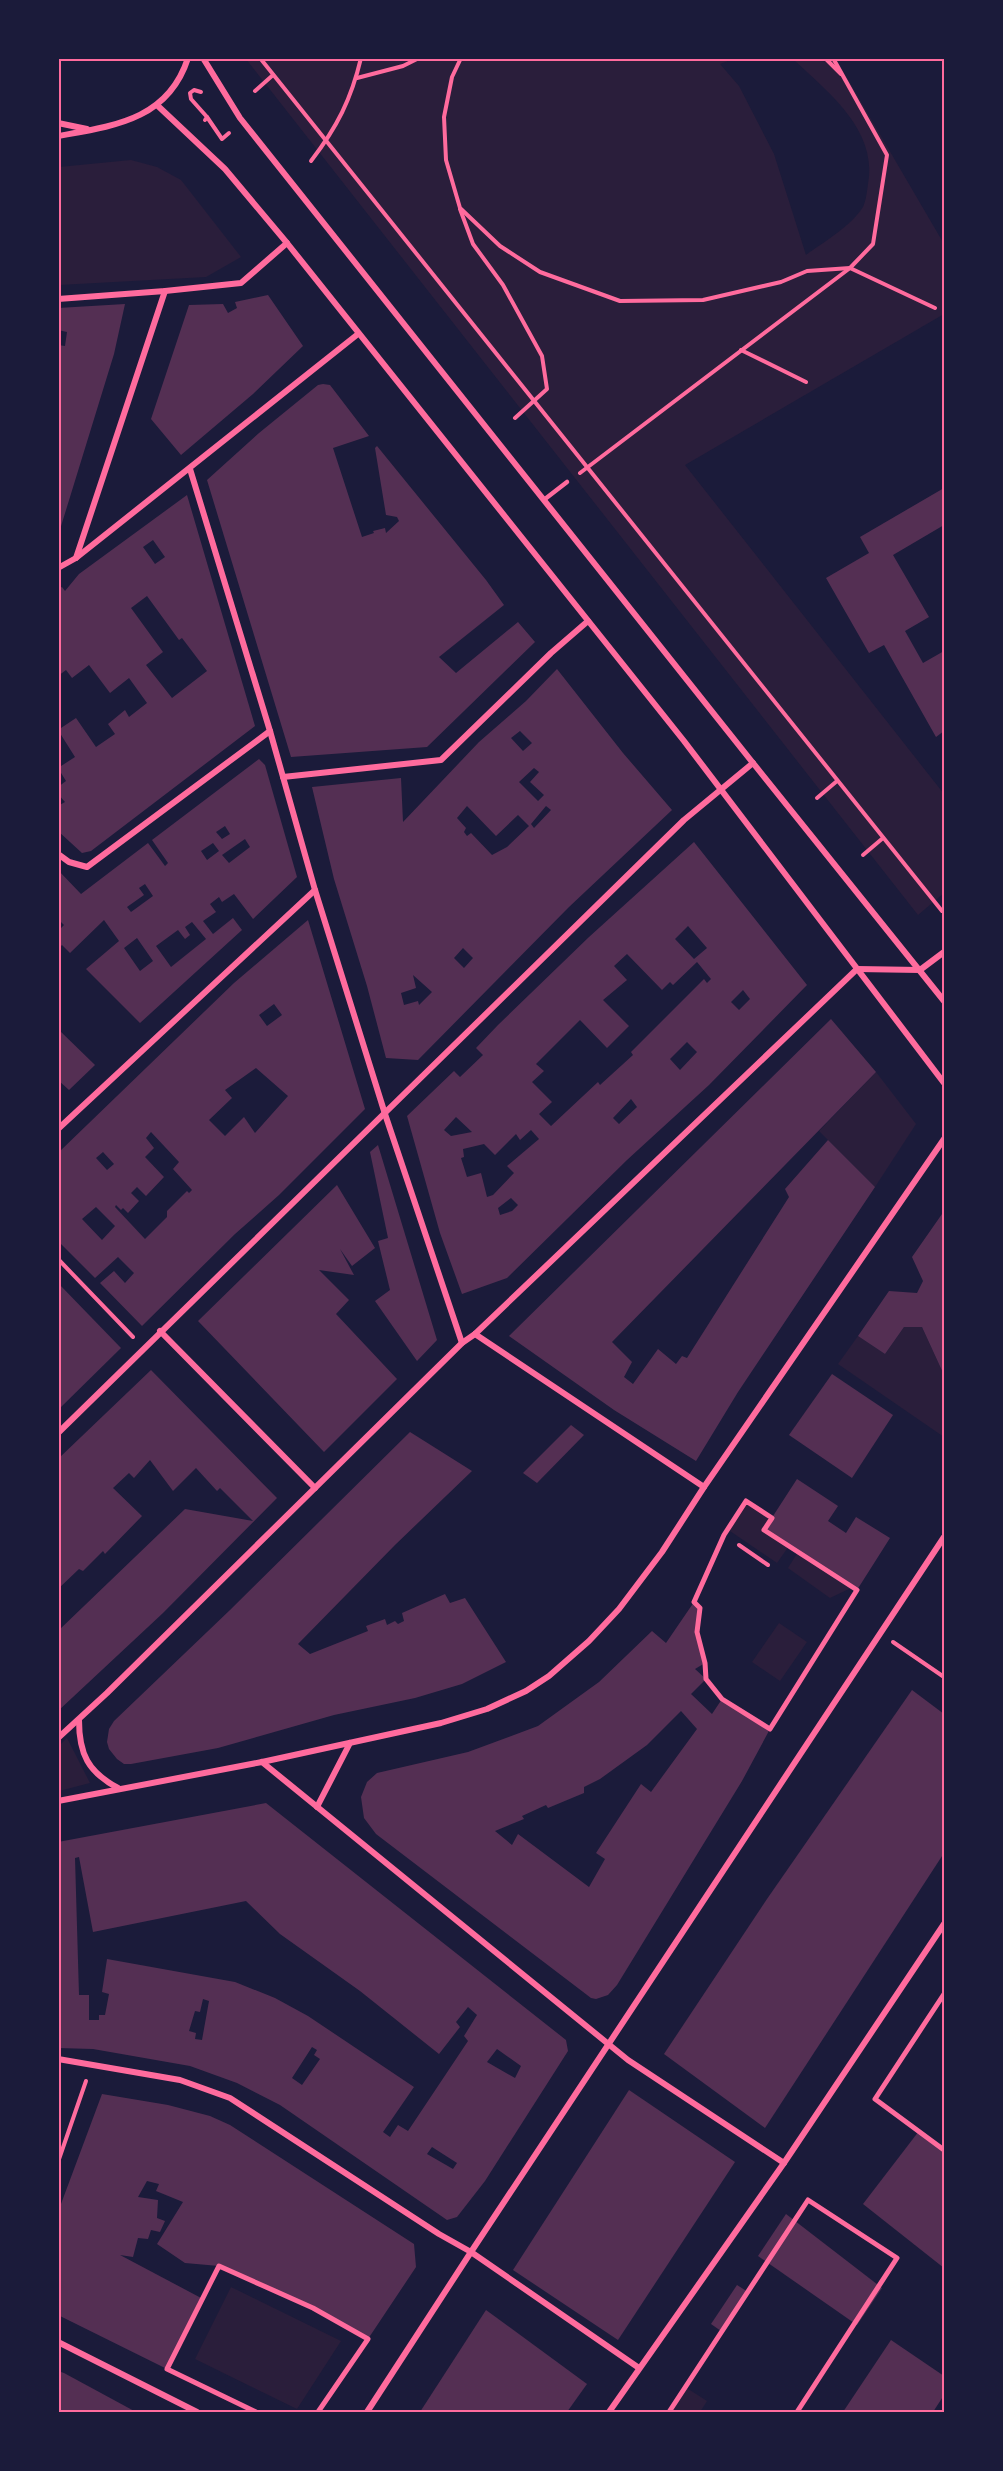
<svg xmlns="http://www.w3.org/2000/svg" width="1003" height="2471" viewBox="0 0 1003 2471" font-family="Karla,sans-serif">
<rect width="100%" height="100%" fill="#1b1b3a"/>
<g fill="#2a1e3b">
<path d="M246,59h487l-13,5 19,22 35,68 32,101c19,-14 44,-28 57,-48 3,-6 4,-16 5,-23 10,-54 -40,-92 -75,-125h43l108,185v70l-259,151 259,329v99l-26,22z"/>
<path d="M131,160l26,7 24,13 60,77 -35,20 -147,8v-118z"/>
<path d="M876,1072l40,52 -41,63 -56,-56z"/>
<path d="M904,1327h18l22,48v62l-106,-73 20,-28 27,18z"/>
<path d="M746,1501l26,17 17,28 -12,17 -50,-34z"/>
<path d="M798,1552l55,35 -23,11 -42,-30z"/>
<path d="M779,1623l28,19 -27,39 -28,-19z"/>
<path d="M67,1738l23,45 -31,8v-45z"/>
<path d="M231,2287l110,54 -44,68 -102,-50z"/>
<path d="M685,2387l22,14 -7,11h-31z"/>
</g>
<g fill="#542f53" fill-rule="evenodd">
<path d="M268,295l35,51 -50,48 -72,61 -30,-36 38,-114 34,-1 5,9 9,-5 -2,-6z"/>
<path d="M125,304l-11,50 -56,182v-191l7,1 2,-14 -9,-2v-22z"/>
<path d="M323,384l7,1 39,51 -36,12 29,89 12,-4 -1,-2 12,-3 1,5 13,-12 -2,-4 -11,-2 -11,-67 2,-2 109,134 18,25 -65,52 17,16 62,-51 17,20 -108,105 -136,10 -84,-277 52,-47 59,-48z"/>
<path d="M944,488v37l-51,30 36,62 -24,14 18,32 21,-12v80l-8,6 -52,-92 -15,8 -43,-75 43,-25 -9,-16z"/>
<path d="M187,495l68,231 -164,125 -9,2 -24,-22v-25l7,-4 -7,-8v-7l8,-6 -8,-13 17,-11 -17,-27 18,-12 20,29 19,-13 -7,-10 17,-14 4,7 18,-14 -18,-25 -19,15 -21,-28 -17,13 -6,-8 -8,6v-87l4,-2 3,4 14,-17zM153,540l12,17 -10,7 -12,-17zM147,596l32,44 3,-2 25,33 -35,27 -26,-33 17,-13 -32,-44z"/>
<path d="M557,669l66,84 49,57 -103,97 -151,153 -32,-2 -19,-72 -33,-107 -22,-92 89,-9 2,44 76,-80 47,-41zM520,731l12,12 -9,8 -12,-13zM534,768l5,4 -9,10 14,13 -6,6 -19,-19zM467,806l29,30 22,-21 11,11 -22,21 -15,8 -21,-22 -4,3 -3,-4 2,-4 -9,-10zM546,806l5,4 -17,18 -3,-4zM463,948l10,10 -9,10 -10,-10zM413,975l19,17 -13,13 -1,-4 -14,4 -3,-12 15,-5z"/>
<path d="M259,759l6,6 32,112 -44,42 -19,-25 -12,8 -3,-5 -9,7 6,8 -13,9 10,13 20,-16 9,12 -102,93 -54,-54 33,-28 -15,-21 -34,33 -8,-8 -4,4v-18l6,-6 -6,-6v-49l23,24 67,-51 17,23 3,-3 -16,-23zM225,826l5,8 -8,5 -6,-7zM245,839l5,8 -21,16 -7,-8zM213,843l6,8 -12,9 -6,-9zM145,884l8,12 -22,16 -4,-5 17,-12 -5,-7zM192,922l14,17 -35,28 -15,-21 22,-16 7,9 5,-4 -5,-8zM137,938l16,23 -13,10 -16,-23z"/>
<path d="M694,842l113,143 -98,100 -82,75 -120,118 -45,16 -22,-61 -33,-117 47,-45 6,6 23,-22 -7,-7 22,-23 91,-88zM688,926l19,22 -13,11 -19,-20zM627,954l35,36 8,-8 3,3 24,-23 14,17 -4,4 -3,-4 -73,73 2,3 -33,30 -2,-3 -47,44 -12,-12 13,-12 -20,-20 12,-11 -8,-7 44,-44 27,28 22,-22 -26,-26 24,-20 -13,-14zM743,990l7,9 -11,11 -8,-8zM687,1042l10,10 -17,18 -10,-11zM631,1099l6,8 -18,17 -6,-6zM456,1117l16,15 -21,4 -7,-6zM531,1130l8,9 -32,27 7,7 -21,22 -6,2 -6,-24 -14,4 -6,-19 3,-1 -1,-8 21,-5 11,11 21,-21 4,6zM511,1198l7,7 -6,6 -12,4 -2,-7z"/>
<path d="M308,920l57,189 -86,86 -44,39 -93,92 -42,-43 14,-12 11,12 9,-10 -16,-16 -23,21 -37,-37v-88l176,-170zM274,1004l8,11 -15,11 -8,-11zM256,1068l32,28 -33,37 -11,-16 -19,19 -16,-16 23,-22 -7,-8zM151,1132l28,30 -6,7 19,21 -3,3 -2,-2 -20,20v6l-22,22 -30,-32 1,-2 5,5 2,-2 5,5 11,-12 -8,-8 6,-6 9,9 18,-19 -19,-20 9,-9 -8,-10zM103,1152l11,12 -7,6 -11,-12zM96,1207l19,19 -13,14 -20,-21z"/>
<path d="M831,1019l45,53 -264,270 20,20 -8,15 9,7 25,-35 18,15 6,-8 5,2 102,-161 -4,-8 43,-49 47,47 -137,205 -42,69 -82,-51 -105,-74z"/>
<path d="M58,1029l37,36 -26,25 -11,-10z"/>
<path d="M378,1145l59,195 -20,21 -42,-60 15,-11 -12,-49 10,-3 -18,-86z"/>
<path d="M337,1185l38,63 -23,18 -12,-17 14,26 -35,-5 30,30 -13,14 61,65 -73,73 -126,-131z"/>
<path d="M942,1214h2v161l-22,-48h-18l-19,27 -27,-18 31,-45 28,2 6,-12 -11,-24z"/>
<path d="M58,1283l63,65 -63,62z"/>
<path d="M151,1370l126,128 -114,115 -105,98v-80l127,-122 68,12 -33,-33 -3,3 -21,-23 -23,23 -23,-31 -16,18 -5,-5 -16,15 29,28 -37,38 -2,-3 -20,20 -4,-2 -21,20v-130z"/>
<path d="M832,1374l61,41 -41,63 -63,-43z"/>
<path d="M571,1425l13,10 -47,48 -14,-10z"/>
<path d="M410,1432l62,39 -77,74 -97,99 12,10 58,-23 -2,-5 19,-7 2,6 8,-4 3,3 6,-3 -2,-8 43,-19 5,9 15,-5 41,64 -44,22 -47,14 -81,17 -116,33 -87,16h-7l-7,-5 -8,-10 -2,-7 2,-13 5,-8 116,-111z"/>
<path d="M797,1479l41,27 -10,15 18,12 10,-16 34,21 -33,52 -93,-60z"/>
<path d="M694,1602l6,6 -3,24 8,31 -10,6 11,10 -15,15 21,20 10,-15 48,30 -28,52 -125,204 -9,10 -12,4 -5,-1 -215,-164 -12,-16 -3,-21 6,-15 10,-9 91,-21 70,-26 61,-44 53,-51 14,12zM681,1711l16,18 -46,63 -10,-8 -45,69 9,6 -16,28 -71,-53 -6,11 -17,-14 29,-12 -2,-3 24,-11 2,3 36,-15v-6l16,-8 47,-34z"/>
<path d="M912,1690l32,24v139l-179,275 -101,-74 103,-155z"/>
<path d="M266,1803l300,237 2,11 -83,130 -28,36 -10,3 -167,-115 -43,-22 -47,-17 -97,-17 -35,-1v-206zM79,1857l14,75 153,-31 34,33 80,57 79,63 21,-27 -4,-5 12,-15 9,8 -13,21 4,5 -60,90 -10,-6 -8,12 -7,-5 31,-45 -106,-71 -33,-18 -40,-16 -128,-23 -5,33 7,2 -4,21h-6v5h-10v-25h-10l-4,-137zM203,1999l6,2 -7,39 -7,-1 1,-6 -7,-2 6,-20 5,1zM312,2047l5,3 -3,5 6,4 -18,26 -10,-7zM497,2049l24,17 -6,12 -28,-16zM432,2147l25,16 -4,6 -26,-15z"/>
<path d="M629,2090l106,72 -117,178 -105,-70z"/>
<path d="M102,2094l66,11 42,11 20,9 184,119 2,23 -48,72 -55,-31 -94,-42 -34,-3 -28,-19 26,-42 -27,-11 3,-7 -12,-3 -9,16 20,3 -1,18 8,3 -5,11 -9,-2 -3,9 -10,-1 -5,19 -13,-2 83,44 -36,70 -109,-54v-103z"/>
<path d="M919,2131l25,19v118l-81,-64z"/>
<path d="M786,2214l96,74 -25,37 -99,-69z"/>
<path d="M737,2285l11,7 -27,39 -10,-7z"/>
<path d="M486,2310l101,74 -20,28h-147z"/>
<path d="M891,2340l53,36v19l-11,17h-90z"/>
<path d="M58,2371l6,2 72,39h-78z"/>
</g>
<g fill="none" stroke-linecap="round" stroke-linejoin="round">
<g stroke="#ff6b9d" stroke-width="4">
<path d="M260,58l682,853"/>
<path d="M461,58l-9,19 -8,40 2,43 14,48 40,38 40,26 80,29 83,-1 78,-18 26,-11 43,-3 85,40"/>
<path d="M825,58l16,16"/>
<path d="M357,78l46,-12 16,-8"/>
<path d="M255,91l18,-16"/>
<path d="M201,92l-7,-2 -4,3 1,6 16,18 -2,3"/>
<path d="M207,117l15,22 7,-6"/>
<path d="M311,161c26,-34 40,-61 50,-103"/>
<path d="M460,209l13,35 30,41 39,71 5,33 -32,29"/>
<path d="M741,350l65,32"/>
<path d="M580,473l270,-205 23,-24 14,-89 -54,-97"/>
<path d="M817,798l20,-17"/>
<path d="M863,855l20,-17"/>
<path d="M58,1259l75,78"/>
<path d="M739,1545l29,20"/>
<path d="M893,1642l51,35"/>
<path d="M58,2162l28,-81"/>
</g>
<path stroke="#ff6b9d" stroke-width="4.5" d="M545,499l22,-17"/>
<g stroke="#ff6b9d" stroke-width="5">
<path d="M746,1501l26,17 -8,12 93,60 -87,139 -48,-30 -16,-20 -1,-16 -8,-31 3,-24 -6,-6 30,-67z"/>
<path d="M944,1994l-69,105 69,51"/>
<path d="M256,2412l-89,-43 52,-103 94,42 55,31 -50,73"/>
<path d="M669,2412l139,-212 89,58 -100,154"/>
</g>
<g stroke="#ff6b9d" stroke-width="6">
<path d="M203,58l37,60 513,645 191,238"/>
<path d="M158,106l67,63 62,74 397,498 260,342"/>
<path d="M58,123l29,6"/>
<path d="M58,136c56,-10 110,-16 130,-78"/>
<path d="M58,299l107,-8 76,-8 46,-40"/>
<path d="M190,469l80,262 45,159 70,224 77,229"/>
<path d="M76,558l89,-267"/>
<path d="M58,568l18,-10 282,-224"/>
<path d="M283,777l158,-17 110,-107 37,-32"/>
<path d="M58,854l11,8 18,5 183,-136"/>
<path d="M857,969l63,1 24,-18"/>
<path d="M58,1129l257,-239"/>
<path d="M160,1331l155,157"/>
<path d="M475,1334l229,153"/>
<path d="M58,1433l626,-613 69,-57"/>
<path d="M79,1720c0,34 9,52 39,68"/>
<path d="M58,1738l49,-45 355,-350 13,-9 382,-365"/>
<path d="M262,1762l366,298 156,103"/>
<path d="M58,1801l204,-39 179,-39 46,-14 39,-18 23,-15 40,-35 30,-32 43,-57 42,-65 240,-348"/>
<path d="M317,1807l33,-64"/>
<path d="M58,2059l122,21 50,18 209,136 32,18 168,116"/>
<path d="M58,2342l139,70"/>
<path d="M367,2412l104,-160 473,-715"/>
<path d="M609,2412l175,-249 160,-239"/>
</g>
</g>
<rect width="1003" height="2471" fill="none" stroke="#1b1b3a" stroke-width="120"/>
<rect x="60" y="60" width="883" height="2351" fill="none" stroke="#ff6b9d" stroke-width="2"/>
</svg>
